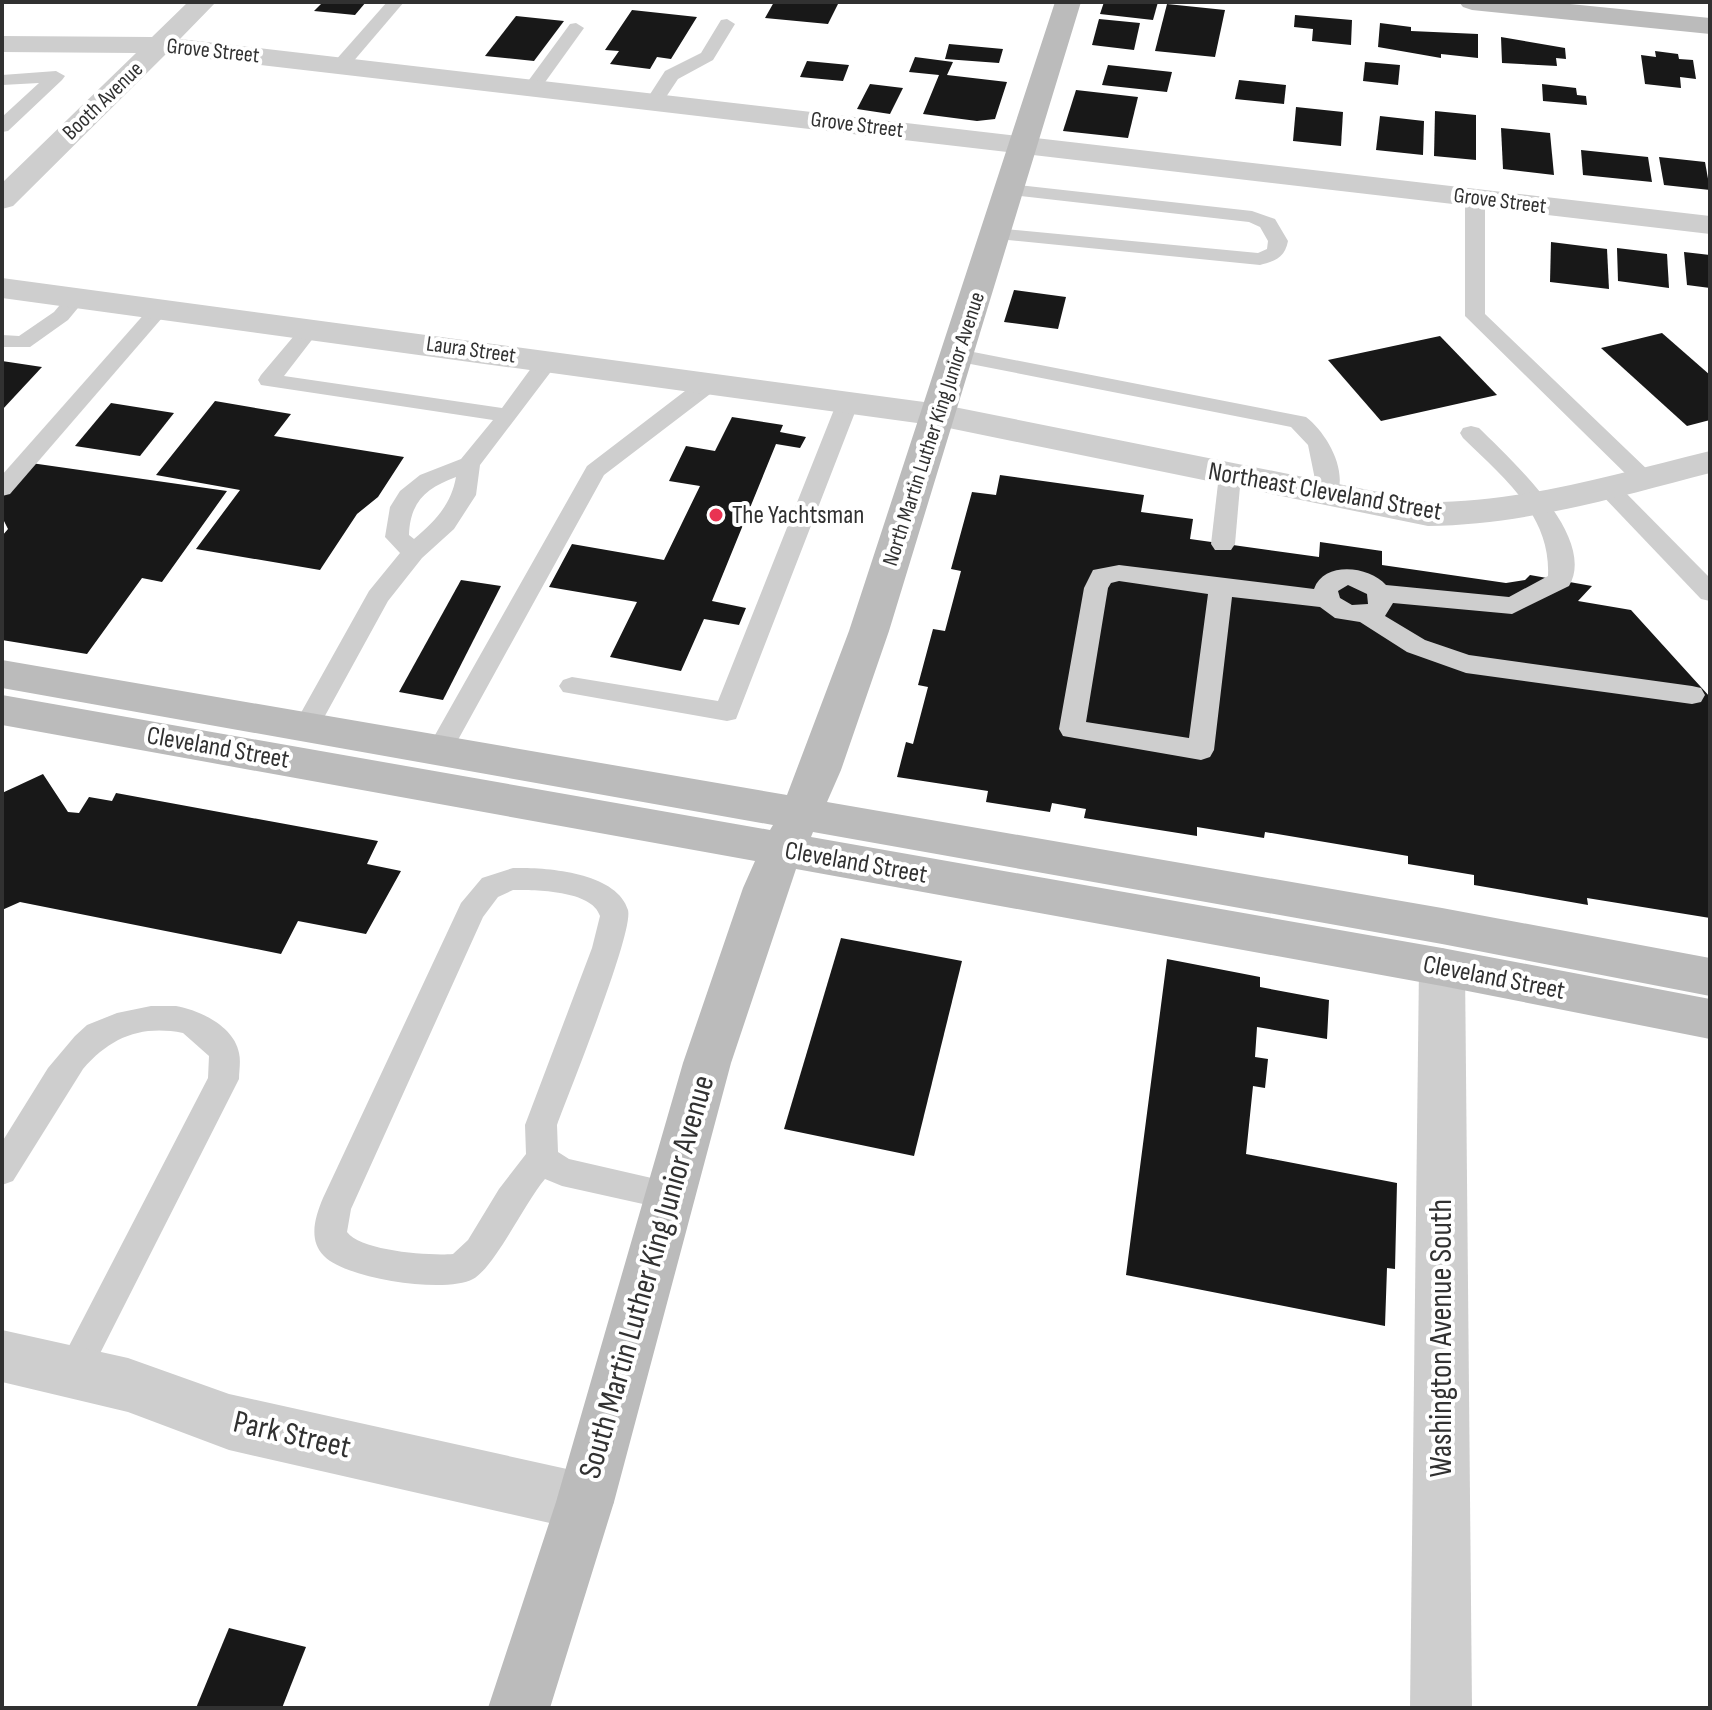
<svg xmlns="http://www.w3.org/2000/svg" width="1712" height="1710" viewBox="0 0 1712 1710" font-family="'Sofia Sans Condensed',sans-serif">
<rect width="100%" height="100%" fill="#fff"/>
<g fill="#181818">
<path d="M323,2h43l-11,13 -41,-4z"/>
<path d="M774,2h44l20,2 -10,20 -63,-6z"/>
<path d="M1104,2h54l-5,18 -53,-6z"/>
<path d="M1167,4l58,6 -10,47 -60,-6z"/>
<path d="M632,10l65,7 -26,42 -14,-2 -7,12 -40,-5 9,-13 -14,-1z"/>
<path d="M1295,15l57,5 -1,25 -39,-4 1,-12 -19,-2z"/>
<path d="M516,16l48,5 -30,40 -49,-5z"/>
<path d="M1099,19l41,4 -6,27 -42,-5z"/>
<path d="M1380,23l31,4v4l67,3v24l-37,-4v4l-63,-11z"/>
<path d="M1501,37l64,11 1,11 -10,-1 1,8 -55,-3z"/>
<path d="M949,44l54,5 -4,14 -54,-4z"/>
<path d="M1655,51l23,3 1,5 14,1 3,19 -16,-2 1,11 -36,-4 -4,-29 15,2z"/>
<path d="M915,57l38,5 -6,13 60,7 -12,37 -18,2 -54,-7 16,-39 -30,-3z"/>
<path d="M807,61l42,4 -6,16 -43,-4z"/>
<path d="M1365,62l35,3 -2,20 -35,-4z"/>
<path d="M1108,65l64,7 -5,20 -65,-7z"/>
<path d="M1239,80l47,5 -2,19 -49,-5z"/>
<path d="M870,84l33,4 -13,26 -33,-5z"/>
<path d="M1542,84l34,4 1,7 9,1 1,9 -44,-4z"/>
<path d="M1076,90l62,7 -10,41 -65,-7z"/>
<path d="M1296,107l47,5 -2,34 -48,-5z"/>
<path d="M1435,111l41,4v45l-42,-4z"/>
<path d="M1380,116l44,5 -1,34 -47,-5z"/>
<path d="M1501,128l49,5 4,42 -51,-6z"/>
<path d="M1581,150l67,7 4,25 -69,-7z"/>
<path d="M1659,157l46,5 5,28 -46,-5z"/>
<path d="M1551,242l56,7 2,40 -59,-7z"/>
<path d="M1617,248l50,6 2,34 -51,-7z"/>
<path d="M1684,252l26,3v33l-23,-3z"/>
<path d="M1014,290l52,7 -8,32 -54,-7z"/>
<path d="M1662,333l48,42v45l-23,6 -86,-78z"/>
<path d="M1440,336l57,59 -116,26 -53,-61z"/>
<path d="M2,361l40,6 -40,43z"/>
<path d="M215,401l76,13 -17,22 130,21 -26,40 -21,17 -37,56 -124,-21 44,-59 -84,-15z"/>
<path d="M111,403l63,10 -34,43 -65,-10z"/>
<path d="M732,417l51,8 -3,7 26,5 -6,11 -24,-4 -64,157 34,7 -7,17 -35,-6 -23,52 -71,-14 27,-55 -88,-15 23,-43 92,16 36,-74 -31,-5 17,-35 29,5z"/>
<path d="M31,463l196,28 -65,91 -20,-4 -55,76 -85,-14v-104l6,-7 -6,-12v-20z"/>
<path d="M1000,475l144,20 -3,17 52,7 -3,20 129,18 1,-15 62,9v14l124,18 19,-3 5,-5 62,11 -14,15 53,9 79,87v221l-123,-20 1,7 -114,-20v-10l-66,-11v-8l-143,-24 -1,6 -67,-11v9l-113,-18 2,-9 -34,-6 -2,9 -64,-10 2,-11 -91,-14 9,-35 7,2 15,-57 -10,-2 15,-56 12,2 16,-60 -10,-2 21,-77 24,3z"/>
<path d="M461,580l40,6 -58,114 -44,-8z"/>
<path d="M43,774l25,38 11,1 10,-16 23,4 4,-8 262,48 -11,23 34,7 -35,63 -68,-13 -17,33 -261,-52 -18,8v-117z"/>
<path d="M841,938l121,23 -48,195 -130,-27z"/>
<path d="M1167,959l93,18v10l69,13 -2,39 -70,-12 -2,30 13,2 -3,29 -12,-2 -7,68 151,29 -2,86 -8,-1 -2,58 -259,-51z"/>
<path d="M229,1628l77,19 -24,61h-86z"/>
</g>
<g fill="none" stroke-linecap="round" stroke-linejoin="round">
<g fill="#cecece" fill-rule="evenodd">
<path d="M387,2h17l-58,68h-12l-3,-4 3,-4z"/>
<path d="M727,19l8,5 -22,36 -35,19 -18,27h-12l-3,-4 20,-31 36,-18 20,-33z"/>
<path d="M576,23l8,5 -46,64h-12l-3,-4 3,-4 44,-60z"/>
<path d="M56,71l9,5 -3,4 -54,51 -6,1v-15l37,-34 -37,2v-10z"/>
<path d="M1009,184l243,27 23,8 13,22c-3,16 -12,20 -28,24l-272,-27 -3,-4 3,-4 7,-2 263,25 9,-4 1,-8 -8,-14 -11,-5 -247,-28 -3,-4 3,-4z"/>
<path d="M1475,192l10,6v116l166,159 3,5 -3,5h-16l-170,-167v-118z"/>
<path d="M77,291l10,6 -19,23 -38,27h-28v-12l17,1 35,-24 16,-19z"/>
<path d="M161,301l10,6 -3,4 -158,183 -8,2v-21l152,-172z"/>
<path d="M311,322l10,6 -37,48 218,32 38,-52 8,-1 11,6 -79,104 -4,30 -22,34 -32,29 -34,43 -73,133 -9,3 -9,-3 -4,-7 76,-136 31,-38 -15,-16 5,-30 10,-16 20,-16 41,-16 32,-39 -232,-35 -3,-5 3,-5 43,-51zM456,477c-5,28 -21,44 -42,62l-5,-4c1,-33 17,-47 47,-58z"/>
<path d="M958,349l348,68c21,16 44,56 29,82h-16l-11,-54 -17,-18 -341,-67 -3,-5 3,-5z"/>
<path d="M710,377l8,1 3,5 -3,5 -114,87 -156,283 -9,3 -9,-3 -4,-7 161,-285 115,-88z"/>
<path d="M848,395l11,7 -123,317 -9,2 -164,-29 -4,-6 4,-6 9,-3 146,24 119,-299z"/>
<path d="M1471,426l8,2c30,30 119,109 90,158l-57,28 -119,-11 -8,13 40,24 44,15 223,31 9,2 4,7 -4,7 -9,2 -226,-31 -59,-21 -47,-30 -25,-4 -15,-11 -88,-10 -18,153 -4,7 -9,3 -138,-24 -4,-7 25,-141 9,-18 26,-5 195,24c10,-28 55,-23 72,-4l123,12 39,-21c3,-61 -45,-99 -85,-138l-3,-5 3,-5zM1119,581l89,13 -19,144 -103,-16 22,-134 3,-5zM1348,585l19,9 1,10 -16,1 -12,-7 -2,-7z"/>
<path d="M1230,468l8,2 3,5 -6,69 -4,6h-16l-4,-6 8,-69 3,-5z"/>
<path d="M1607,480l8,2 95,96v23l-9,-2 -102,-107 -4,-5 4,-5z"/>
<path d="M513,868c32,-1 104,4 115,42 6,22 -59,182 -71,215l1,27 11,7 113,26 4,10 -4,10 -12,5 -108,-24 -17,-7c-20,23 -50,88 -72,100 -27,15 -127,0 -149,-23 -16,-16 -9,-39 -1,-58l138,-295 21,-25zM513,890c22,0 79,0 87,26l-8,32 -67,177 1,29 -27,35 -31,51 -15,14c-24,2 -92,-3 -106,-22l4,-23 132,-292 15,-20z"/>
<path d="M176,1006c23,4 58,20 63,47 2,8 0,18 0,26l-155,306 -12,5 -12,-5 -5,-12 153,-295 1,-22 -26,-23c-42,-8 -72,4 -100,36l-70,112 -11,4v-43l46,-74 27,-32 12,-11 30,-12 34,-7z"/>
</g>
<g fill="#cecece" fill-rule="evenodd">
<path d="M188,2h28l-36,37 1530,177v18l-1544,-180 -153,152 -11,3v-26l134,-130 -134,-1v-16l150,1z"/>
<path d="M2,278l937,126 489,98c97,0 188,-28 282,-51v22c-93,24 -185,52 -282,53l-489,-100 -937,-128z"/>
<path d="M1442,948l16,6 7,13 7,741h-62l9,-741 7,-13z"/>
<path d="M2,1330l126,28 101,36 356,79 20,9 9,20 -9,20 -20,9 -356,-81 -101,-38 -126,-30z"/>
</g>
<g fill="#bbb" fill-rule="evenodd">
<path d="M1055,2h26l-192,629 -48,139 -14,32 615,106 268,50v38l-268,-52 -629,-112 -2,5 631,111 268,51v40l-268,-53 -646,-117 -65,194 -117,439 -64,206h-62l68,-206 127,-439 60,-175 12,-27 -753,-136v-30l768,135 3,-5 -771,-137v-28l785,135 62,-164z"/>
<path d="M1459,2h91l160,16v16l-238,-24 -9,-3z"/>
</g>
</g>
<circle fill="#e93352" stroke="#fff" stroke-width="3" cx="716" cy="515" r="8"/>
<g text-anchor="middle" dominant-baseline="central" stroke-width="8" stroke-linejoin="round" paint-order="stroke">
<g font-size="22" fill="#313131" stroke="#fff">
<text transform="translate(213 51) rotate(6)">Grove Street</text>
<text transform="translate(103 101) rotate(-44)">Booth Avenue</text>
<text transform="translate(857 125) rotate(7)">Grove Street</text>
<text transform="translate(1500 201) rotate(7)">Grove Street</text>
<text transform="translate(471 350) rotate(8)">Laura Street</text>
<text transform="translate(934 429) rotate(-72)">North Martin Luther King Junior Avenue</text>
</g>
<g font-size="26" fill="#313131" stroke="#fff">
<text transform="translate(1325 492) rotate(10)">Northeast Cleveland Street</text>
<text transform="translate(218 748) rotate(10)">Cleveland Street</text>
<text transform="translate(856 863) rotate(10)">Cleveland Street</text>
<text transform="translate(1494 978) rotate(11)">Cleveland Street</text>
</g>
<g font-size="26" fill="#313131" stroke="#fff" text-anchor="start">
<text x="732" y="515">The Yachtsman</text>
</g>
<g font-size="32" fill="#313131" stroke="#fff">
<text transform="translate(647 1277) rotate(-74)">South Martin Luther King Junior Avenue</text>
<text transform="translate(1441 1338) rotate(-90)">Washington Avenue South</text>
<text transform="translate(292 1435) rotate(13)">Park Street</text>
</g>
</g>
<rect width="1712" height="1710" fill="none" stroke="#313131" stroke-width="8"/>
</svg>
